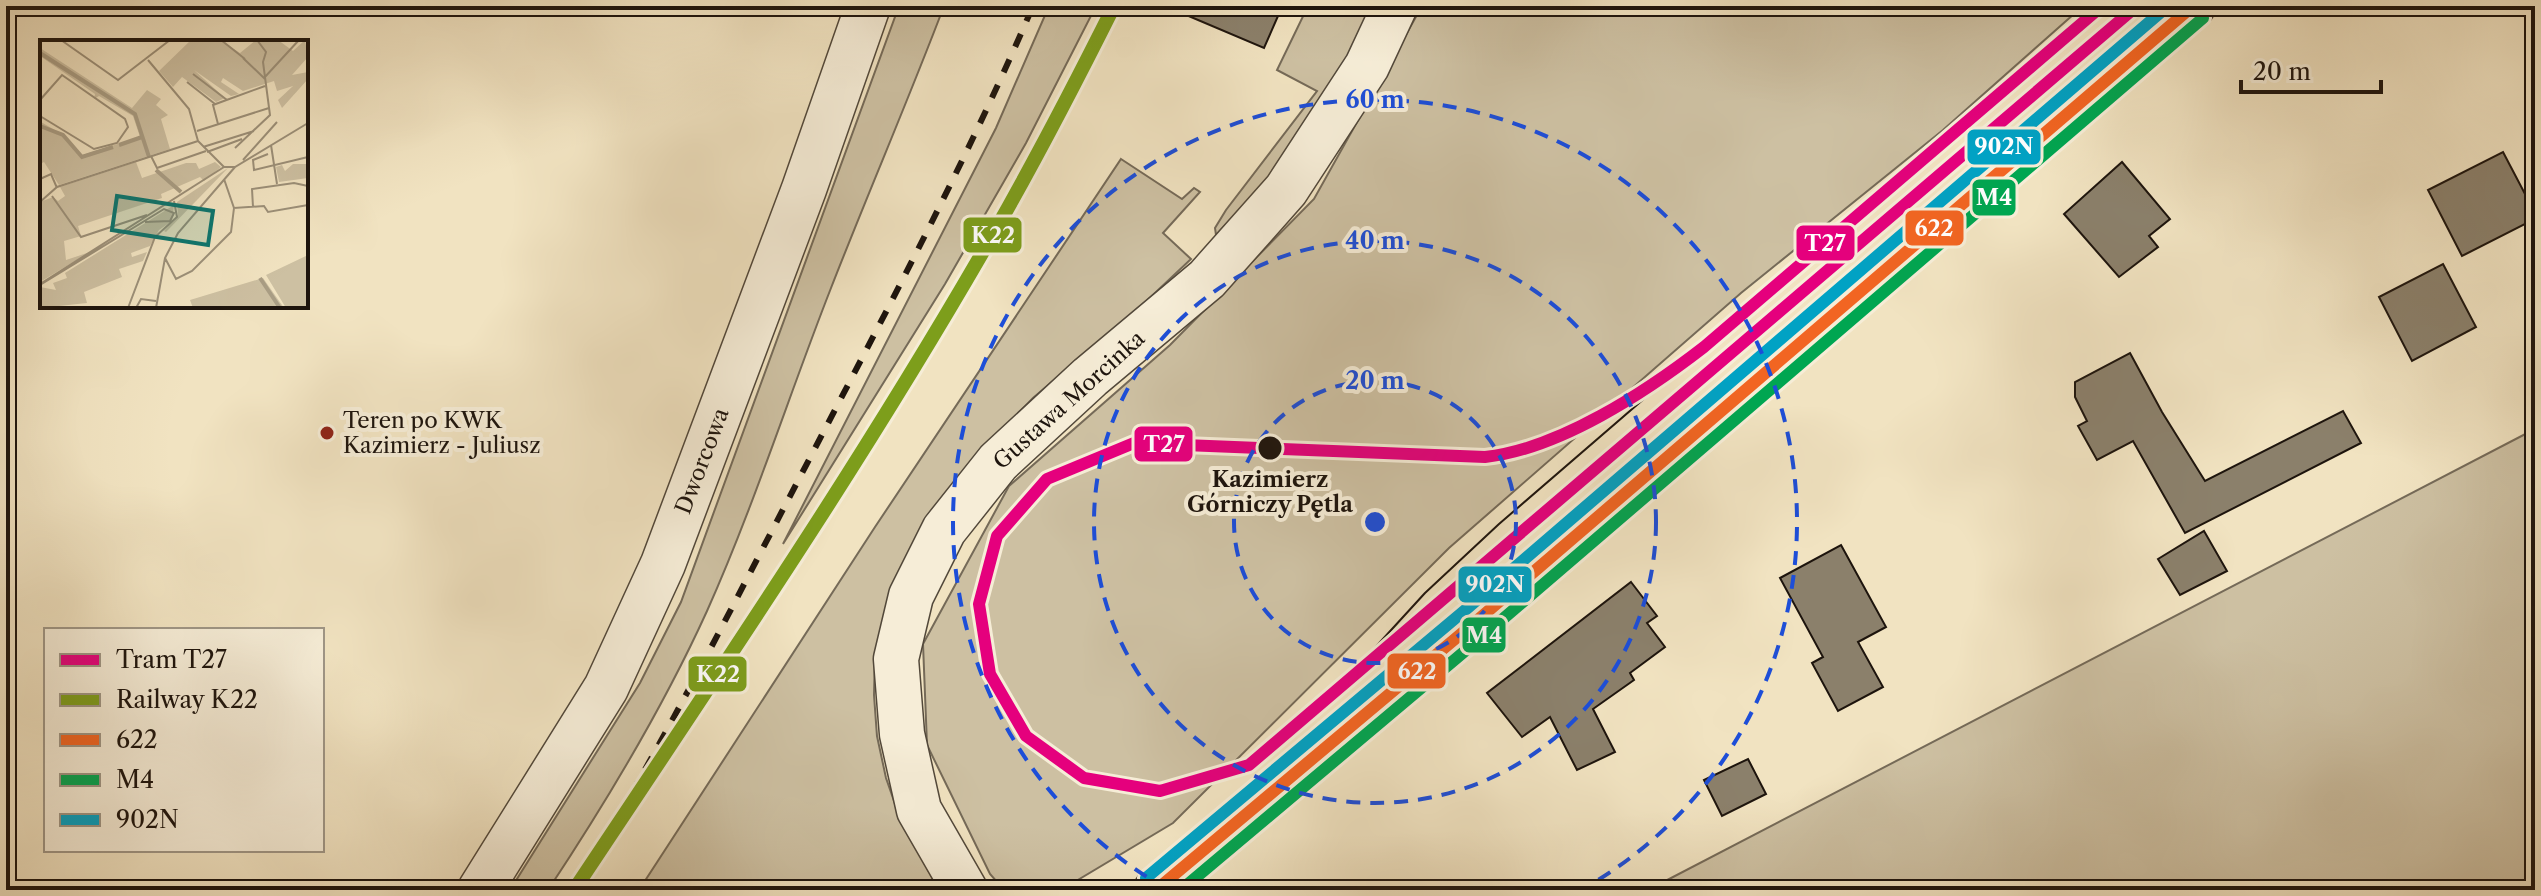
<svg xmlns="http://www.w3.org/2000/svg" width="2541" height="896" viewBox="0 0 2541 896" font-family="'Libre Caslon Text',serif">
<rect width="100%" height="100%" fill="#f1e3c1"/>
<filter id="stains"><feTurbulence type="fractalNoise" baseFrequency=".0025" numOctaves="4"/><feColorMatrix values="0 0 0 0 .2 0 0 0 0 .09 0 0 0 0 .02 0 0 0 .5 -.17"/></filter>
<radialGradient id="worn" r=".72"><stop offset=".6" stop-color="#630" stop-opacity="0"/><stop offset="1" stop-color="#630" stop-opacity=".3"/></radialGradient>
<g fill="#cdc0a2" stroke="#756a58" stroke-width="2">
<path d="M899,6h45c-36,95 -76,187 -113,282 -42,107 -77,218 -124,323 -44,97 -100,190 -159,279h-38l130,-207 41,-81z"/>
<path d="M1049,6h47l-70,137 -81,141 -162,260 213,-416z"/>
<path d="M1308,6h63l-22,50 -70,112 -63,67 -1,-7 11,-18 91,-119 -40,-21z"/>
<path d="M1422,6h661l-140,124 -202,163 -292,255 -276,275 -112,67h-57l-14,-16 -63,-129 -4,-101 86,-158 161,-141 144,-146z"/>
<path d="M1121,159l61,40 12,-11 6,4 -37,41 28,26 -53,50 -105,89 -49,51 -109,203 -1,43 3,41 9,42 14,40 39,72h-300l236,-363z"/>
<path d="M2535,429v461h-887z"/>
</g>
<g fill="#8b806b" stroke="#1d140d" stroke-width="2">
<path d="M1165,6h90l23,10 -14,32z"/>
<path d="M2503,152l32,61v6l-73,37 -34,-66z"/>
<path d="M2122,162l48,57 -21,17 9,11 -39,30 -55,-63z"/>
<path d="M2443,264l33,63 -64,34 -33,-64z"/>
<path d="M2130,353l32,59 43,69 138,-70 18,32 -176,90 -52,-92 -36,19 -19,-34 9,-5 -12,-24v-15z"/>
<path d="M2204,531l23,40 -47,24 -22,-36z"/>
<path d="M1841,545l45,82 -28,15 25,45 -45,24 -26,-48 11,-6 -43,-79z"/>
<path d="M1631,582l26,34 -10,7 18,24 -35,26 4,7 -41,29 22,43 -38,18 -27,-53 -28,20 -35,-44z"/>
<path d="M1748,759l18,35 -44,22 -18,-36z"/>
</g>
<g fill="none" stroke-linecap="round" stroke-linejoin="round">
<defs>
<g id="minor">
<path d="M480,890l126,-202 57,-124 141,-375 64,-183"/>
<path d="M965,890l-46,-80 -17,-76 -6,-75 15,-63 33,-66 54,-68 92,-85 117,-98 79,-89 81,-124 28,-60"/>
</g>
<path id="tertiary" d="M1156,890l324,-272 713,-612"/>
</defs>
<use href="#minor" stroke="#52483a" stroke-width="47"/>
<use href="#tertiary" stroke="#52483a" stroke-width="47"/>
<use href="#minor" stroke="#f6edd7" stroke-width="44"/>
<use href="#tertiary" stroke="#f6edd7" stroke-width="44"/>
<path stroke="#1d140d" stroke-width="2" d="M1328,699l97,-106 74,-69 205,-177"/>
<path stroke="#1d140d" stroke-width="6" stroke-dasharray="14 14" stroke-linecap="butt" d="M574,890c83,-133 153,-274 226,-413 81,-156 164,-310 233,-471"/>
<defs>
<path id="bus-1" d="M1156,890l324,-272 713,-612"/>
<path id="bus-2" d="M1181,890l309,-260 713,-612"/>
<path id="bus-3" d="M1146,878l324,-272 698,-600"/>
</defs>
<use href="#bus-1" stroke="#f6edd7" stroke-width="18"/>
<use href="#bus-2" stroke="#f6edd7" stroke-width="18"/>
<use href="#bus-3" stroke="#f6edd7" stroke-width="18"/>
<use href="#bus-1" stroke="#f26522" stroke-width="12"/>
<use href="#bus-2" stroke="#00a651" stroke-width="12"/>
<use href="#bus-3" stroke="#01a2c4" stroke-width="12"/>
<defs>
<path id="rail-1" d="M574,890c143,-215 289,-429 418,-654 43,-75 83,-152 122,-230"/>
</defs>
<use href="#rail-1" stroke="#f6edd7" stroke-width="20"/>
<use href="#rail-1" stroke="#7d9e1b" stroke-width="14"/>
<defs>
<path id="tram-1" d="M2102,6l-398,341c-58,45 -145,102 -219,110l-351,-14 -87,36 -50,57 -18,68 11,70 36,62 58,42 76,13 89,-26 888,-759"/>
</defs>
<use href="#tram-1" stroke="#f6edd7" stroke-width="18"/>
<use href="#tram-1" stroke="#e5007d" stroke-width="12"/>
</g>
<g fill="none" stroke="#1d4ed8" stroke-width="4" stroke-dasharray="14 10">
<circle cx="1375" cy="522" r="141"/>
<circle cx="1375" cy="522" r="281"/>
<path d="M1167 889A422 422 0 1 1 1583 889"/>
</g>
<circle fill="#8f2418" stroke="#f6edd7" stroke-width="3" cx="327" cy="433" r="8"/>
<circle fill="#1d140d" stroke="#f6edd7" stroke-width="3" cx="1270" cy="448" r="13"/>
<g text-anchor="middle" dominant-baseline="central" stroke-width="8" stroke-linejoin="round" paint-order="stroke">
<g font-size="22" fill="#1d140d" stroke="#f6edd7">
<text transform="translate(1069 400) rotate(-42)">Gustawa Morcinka</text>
<text transform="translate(702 461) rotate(-69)">Dworcowa</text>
</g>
<g font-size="22" fill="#1d140d" stroke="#f6edd7" text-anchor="start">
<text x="343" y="420">Teren po KWK<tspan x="343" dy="25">Kazimierz - Juliusz</tspan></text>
</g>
<g font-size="22" font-weight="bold" fill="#1d140d" stroke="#f6edd7">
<text x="1270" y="479">Kazimierz<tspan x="1270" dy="25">Górniczy Pętla</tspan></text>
</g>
</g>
<g transform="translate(40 40)">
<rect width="268" height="268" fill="#f1e3c1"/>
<path d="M151,0h29l20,13 16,-13h22l15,11 12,-11 3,17 -16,18 16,-3v7l-26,29 -4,-8 15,-14 -16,5 -3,-10 -31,10 -20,-13 -2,4 18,12 -8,2 -37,-26 31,28 -9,4 -34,-25 -9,10 -14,-16zM0,8l92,60 15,-18 14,9 -5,6 12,10 -7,4 9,30 -111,36 -15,-23 -4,2 1,-42 24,14 17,19 58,-18 -7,-21 -34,-20 -5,3 1,-5 -55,-38zM96,122l6,16 44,-15h10l3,6 16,-7 6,5 -17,14 -4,-4 -39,17 1,4 -84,28 3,10 -17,5 2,19 24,-8 -50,30v-80l13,-5 5,4 7,-5 -5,-9zM253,124h15v14l-29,4 -3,-15 6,-2 3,6zM188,128l-62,64 -2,-1 14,-16 -1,-13zM134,165l-2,16 -13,9 -9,16 -19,7 1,4 15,-5 -4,9 -24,8 3,8 -38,15 3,11 -47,5v-21l16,3 -3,-7 14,-5 -2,-5zM268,215v53h-22l-20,-33zM223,238l21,30h-91l-3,-8z" fill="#cdc0a2"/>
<path fill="none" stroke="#a99d84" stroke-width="4" d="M0,13l95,61 14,43M0,86l23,9 19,22 31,-10M79,105l23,-8M116,130l25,22M220,238l20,30"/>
<path fill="none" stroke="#9c9079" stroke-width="2" d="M21,0l57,40 52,-40M181,0l24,19M203,18l21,20 35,-38M108,20l41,49 9,32 26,26M153,34l34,26M147,42l28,22M0,60l22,-25 63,44 3,8 -11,16 -23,6 -54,-33M178,84l-5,-19 52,-19M157,91l72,-23M231,105l6,39M163,107l51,-16M195,108l35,-33 -7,-53 3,-10 -9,-12M167,112l35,-13M228,114l-15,6 1,10 54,-13M111,116l6,12 49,-17M203,120l34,-38M184,127h11l73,-44M0,139l11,-5 6,14M184,139l10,29 30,-2 4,6 40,-7M12,156l29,41 66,-22M0,162l17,-15 141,-46M213,167l-1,-18 42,-6 14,3M125,218l11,21 16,-8 39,-39 3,-24M0,244l184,-117M0,245l124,-76 10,4 -4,8 -25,1M88,268l27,-71 22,-20 -3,-16M96,268l5,-9 15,2M116,268l9,-50 13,-25 57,-66"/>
<path fill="#0f766e" fill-opacity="0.15" stroke="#0f766e" stroke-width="4" d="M77,156l96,15 -5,34 -96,-15z"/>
<rect width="268" height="268" fill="none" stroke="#1d140d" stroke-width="4"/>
</g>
<circle cx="1375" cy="522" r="12" fill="#1d4ed8" stroke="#f6edd7" stroke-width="4"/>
<g font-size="24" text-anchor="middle" font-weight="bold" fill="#1d4ed8" stroke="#f6edd7" stroke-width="8" stroke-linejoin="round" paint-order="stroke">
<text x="1375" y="108">60 m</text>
<text x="1375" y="249">40 m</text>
<text x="1375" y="389">20 m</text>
</g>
<g stroke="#f6edd7" stroke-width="3">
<rect x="1966" y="128" width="76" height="38" rx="8" fill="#01a2c4"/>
<rect x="1971" y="178" width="46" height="39" rx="8" fill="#00a651"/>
<rect x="1904" y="209" width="61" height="38" rx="8" fill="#f26522"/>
<rect x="962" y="216" width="61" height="38" rx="8" fill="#7d9e1b"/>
<rect x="1795" y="224" width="61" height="38" rx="8" fill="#e5007d"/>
<rect x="1133" y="425" width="61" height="38" rx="8" fill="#e5007d"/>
<rect x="1457" y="565" width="76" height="39" rx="8" fill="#01a2c4"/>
<rect x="1461" y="616" width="46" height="38" rx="8" fill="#00a651"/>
<rect x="1386" y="652" width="61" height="38" rx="8" fill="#f26522"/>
<rect x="687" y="655" width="61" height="38" rx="8" fill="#7d9e1b"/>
</g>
<g font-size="22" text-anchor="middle" font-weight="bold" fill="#fff">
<text x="2004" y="154">902N</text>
<text x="1994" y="205">M4</text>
<text x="1934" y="236">622</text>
<text x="993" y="243">K22</text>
<text x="1825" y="251">T27</text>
<text x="1164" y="452">T27</text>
<text x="1495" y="592">902N</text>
<text x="1484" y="643">M4</text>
<text x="1417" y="679">622</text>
<text x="718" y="682">K22</text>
</g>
<rect width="2541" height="896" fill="none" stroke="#f1e3c1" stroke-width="32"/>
<rect x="8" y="8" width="2525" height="880" fill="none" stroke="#1d140d" stroke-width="4"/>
<rect x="16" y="16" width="2509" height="864" fill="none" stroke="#1d140d" stroke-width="2"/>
<rect x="44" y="628" width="280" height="224" fill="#f6edd7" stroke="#9f9686" stroke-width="2"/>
<rect x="60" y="654" width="40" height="12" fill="#e5007d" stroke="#9f9686" stroke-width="2"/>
<text x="116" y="668" font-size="24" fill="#1d140d">Tram T27</text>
<rect x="60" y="694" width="40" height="12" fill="#7d9e1b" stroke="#9f9686" stroke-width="2"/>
<text x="116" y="708" font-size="24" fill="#1d140d">Railway K22</text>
<rect x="60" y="734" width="40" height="12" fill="#f26522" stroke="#9f9686" stroke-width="2"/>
<text x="116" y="748" font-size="24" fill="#1d140d">622</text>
<rect x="60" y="774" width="40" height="12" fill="#00a651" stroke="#9f9686" stroke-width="2"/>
<text x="116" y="788" font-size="24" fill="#1d140d">M4</text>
<rect x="60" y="814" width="40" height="12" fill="#01a2c4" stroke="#9f9686" stroke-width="2"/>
<text x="116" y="828" font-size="24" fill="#1d140d">902N</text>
<path d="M2241 80v12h140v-12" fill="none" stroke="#1d140d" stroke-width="4"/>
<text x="2253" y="80" font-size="24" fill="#1d140d" stroke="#f6edd7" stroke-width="6" paint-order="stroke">20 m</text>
<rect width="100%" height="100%" filter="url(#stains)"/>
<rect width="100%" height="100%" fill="url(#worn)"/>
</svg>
